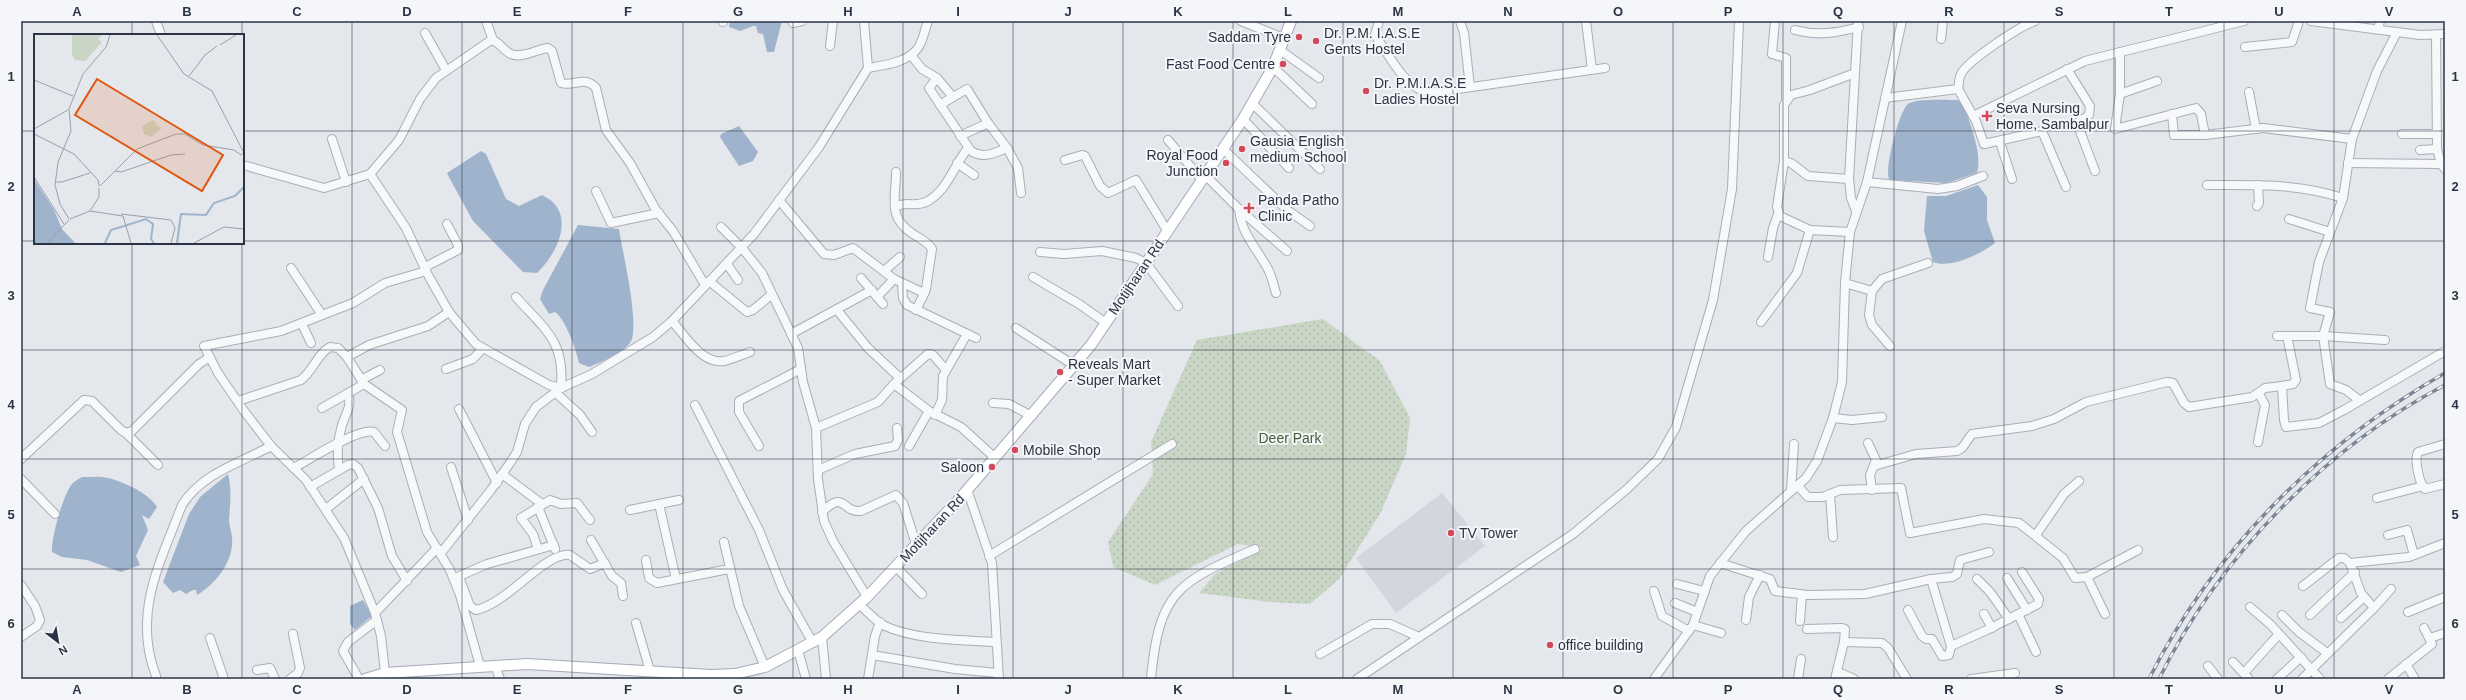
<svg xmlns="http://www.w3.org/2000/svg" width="2466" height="700" viewBox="0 0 2466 700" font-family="Helvetica,sans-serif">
<defs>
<pattern id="park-dots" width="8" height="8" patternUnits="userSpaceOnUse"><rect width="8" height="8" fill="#c9d6c5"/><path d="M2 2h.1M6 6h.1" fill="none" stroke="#adb8ab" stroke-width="1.8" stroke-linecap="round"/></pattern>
</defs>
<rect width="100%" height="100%" fill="#e4e7ec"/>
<path fill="#d2d6de" d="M1442,493l43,53 -89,67 -40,-55z"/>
<path fill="url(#park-dots)" d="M1323,319l57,42 30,57 -4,36 -26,60 -41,65 -29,25 -40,-2 -71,-9 16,-19 49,-26 -26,-4 -83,41 -42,-18 -5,-25 45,-68 -2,-32 46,-102z"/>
<g fill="#9fb4cc">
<path d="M730,21h52l-8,31h-7l-4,-18 -5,-1 -2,-7h-3l-13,5 -11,-4z"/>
<path d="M1957,100l6,3c6,18 20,51 14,70l-30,10 -57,-3c-7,-7 9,-69 18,-76 8,-6 38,-4 49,-4z"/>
<path d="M739,126l19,26 -5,9 -14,5 -19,-29 1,-3z"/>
<path d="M481,151l5,3 20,45 13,7 23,-11c35,16 17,57 -5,78l-14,-1 -50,-51 -23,-42 -3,-6z"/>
<path d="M1978,185l9,12v23l8,23c-14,11 -45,26 -62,19l-9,-31 3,-35h19z"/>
<path d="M578,225l41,4c4,26 19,86 13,110 -3,11 -32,24 -43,28l-10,-4c-2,-11 -14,-45 -24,-51l-6,2 -9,-15 3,-9z"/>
<path d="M228,474c4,16 2,29 1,46 0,6 3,12 3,18 2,23 -16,46 -35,57l-1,-5h-3l-7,4 -6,-4 -7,3 -10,-11 26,-68 11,-17z"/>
<path d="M82,477c9,0 19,-1 26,1 16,4 41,15 49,29l-8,12 -7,-4 6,15 -12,26 4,9 -19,7 -34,-12 -25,-3 -10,-5c-1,-14 11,-57 20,-68 2,-3 7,-5 10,-7z"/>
<path d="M363,600l9,16 -17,14 -5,-6v-18z"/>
</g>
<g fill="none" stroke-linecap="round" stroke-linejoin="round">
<defs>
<g id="minor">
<path d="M156,21l5,14"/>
<path d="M486,21l7,19"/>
<path d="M1241,21l45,18"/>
<path d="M1379,21l-4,14c14,20 30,54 55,58l175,-25"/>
<path d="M1460,21l4,12 6,54"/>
<path d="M1586,21l6,49"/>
<path d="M1775,21l-3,33 14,4v41"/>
<path d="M2035,21c-15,5 -68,40 -74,53 -2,4 -2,10 -3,15l18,32 8,23 58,-13 24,56"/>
<path d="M2311,21l109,14 25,-1"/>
<path d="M723,22v-1"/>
<path d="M793,23l9,-2"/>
<path d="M2378,29l2,-8"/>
<path d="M1795,30c22,6 42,3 64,-3"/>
<path d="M425,33l21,37"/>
<path d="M2436,36l1,113 4,15 4,5"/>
<path d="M1941,39l2,-18"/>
<path d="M830,46l3,-25"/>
<path d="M2245,47l47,-5 7,-21"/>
<path d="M1280,50l39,28"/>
<path d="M2120,52v42l-5,35 81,-21 5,6 4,21"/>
<path d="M911,55l11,14 15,9 -8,10 42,63c12,8 24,2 36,-3l11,20 3,25"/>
<path d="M1273,67l39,37"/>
<path d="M868,68c16,-3 39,-5 50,-20 5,-7 7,-19 10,-27"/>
<path d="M2067,69l23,37 -1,9 -12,8 18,48"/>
<path d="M937,78l16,19 -13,8"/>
<path d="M2249,92l7,37"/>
<path d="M2120,94l37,-13"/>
<path d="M953,97l14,-8 21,34 -28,13"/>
<path d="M1885,98l73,-9"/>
<path d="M1252,103l68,66"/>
<path d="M2172,114l2,21h31l58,-7 89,11"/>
<path d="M1973,116l112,-55 159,-40"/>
<path d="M1243,119l46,49"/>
<path d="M988,123l19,25"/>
<path d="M2402,134h34"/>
<path d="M332,139l14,43"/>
<path d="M1168,140l34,40"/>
<path d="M2000,142l12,37"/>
<path d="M1223,149l63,60 24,17"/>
<path d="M2420,150l17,-1"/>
<path d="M1065,160l17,-5 3,1 15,30 8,7 28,-13 32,52"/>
<path d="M1784,161l7,2 17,13 41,3"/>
<path d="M957,163l17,12"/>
<path d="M2348,163l93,1"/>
<path d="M243,165l81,23 46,-14 29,-34 21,-41 16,-21 55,-38c10,2 11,10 20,14 10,5 27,-5 37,-6l4,3 9,32c13,4 24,-8 35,5l10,42 24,33 26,47 17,21 32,54"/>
<path d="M370,174l36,54 22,47 21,37 27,32 73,41 12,3"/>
<path d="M1205,175l35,35 47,41"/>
<path d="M1867,182l71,7 19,-3 26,-10"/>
<path d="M2207,185c48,0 90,-2 136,13"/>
<path d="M596,191l15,32 48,-10"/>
<path d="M779,200l45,54 10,1 19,-7 41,31 30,14 2,-4 6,-40c-4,-7 -13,-11 -19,-15 -26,-17 -17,-34 -17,-62"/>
<path d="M2257,206l2,-3 -1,-18"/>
<path d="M895,207c12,-6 20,0 31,-5 21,-10 28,-37 42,-54"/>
<path d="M1239,209c3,25 14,34 26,55 6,8 8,19 11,29"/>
<path d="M1856,211l-5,-13 -2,-19 9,-158"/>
<path d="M2289,219l41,13"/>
<path d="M721,227l21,21 20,25 36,75 5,34 13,46 2,51 6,42 9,20 34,56"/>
<path d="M1850,232l-40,-2 -30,-14 -3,-9 7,-46v-56l7,-10 19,-5 45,-17"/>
<path d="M1040,252l24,2 38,-3 34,7 10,5 32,43"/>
<path d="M1768,257l5,-29 5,-14"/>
<path d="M727,264l11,16"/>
<path d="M425,267l33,-17v-5l-11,-21"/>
<path d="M291,268l31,47"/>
<path d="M884,271l16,-14"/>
<path d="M1033,277l46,27 27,19"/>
<path d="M861,278l22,26"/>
<path d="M709,281l38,31 6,-2 18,-15"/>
<path d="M902,283l1,15 4,7 69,33"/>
<path d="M1845,283l27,8"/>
<path d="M516,297c29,33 49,43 45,91"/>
<path d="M877,297l17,-18"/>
<path d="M837,310l31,38 32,30"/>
<path d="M916,310l9,-18"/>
<path d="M449,312l-21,14 -59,19 -22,12 17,27 38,26 -5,22 30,100 23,38 10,25 20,71"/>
<path d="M672,321c12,13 30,44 52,40 9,-2 17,-6 26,-9"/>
<path d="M1761,322l36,-49 13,-43"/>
<path d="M302,324l9,19"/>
<path d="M1016,328l59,38"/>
<path d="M791,334l81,-44"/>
<path d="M2277,336h46l62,4"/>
<path d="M1890,346l-18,-21 -3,-10 3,-24 10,-12 46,-16"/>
<path d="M446,369l27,-10 9,-10"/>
<path d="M361,380l19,-10"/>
<path d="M894,384l35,27"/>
<path d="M2282,386l11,-2 3,-4 -9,-44"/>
<path d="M555,392l25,23 12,17"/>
<path d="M2359,400l-13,-10 -16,-6 -7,-48 7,-24 -20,-4 9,-46 24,-64 9,-59 25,-68 20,-39"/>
<path d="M238,401l63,-21c12,-9 17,-27 29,-33l8,1 9,9"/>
<path d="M993,403l16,1 23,12"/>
<path d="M695,405l64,125 24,60 30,53"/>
<path d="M322,408l42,-24"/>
<path d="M459,409l38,74"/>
<path d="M935,415l7,-15 1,-24 24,-42"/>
<path d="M1833,418l19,2 30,-3"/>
<path d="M816,428l62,-26 16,-18 34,-30 5,1 13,15"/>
<path d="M126,433l32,32"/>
<path d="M2258,442l7,-37 -6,-11"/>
<path d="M1868,443l8,17 -6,15 2,15"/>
<path d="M2445,444l-27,8c-4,7 1,31 7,37l20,-5"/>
<path d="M759,446l-20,-34v-11l62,-32"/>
<path d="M909,446l20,-35 32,16 33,30"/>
<path d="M21,459l63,-59 8,1 29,29 5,3 6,-2 67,-67 11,-7"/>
<path d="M1874,466l42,-12 41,-3 5,-3 10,-14 60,-8 22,-7 32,-17 81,-20 6,1 11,20 5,4 63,-10 13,-9 17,-2 2,34 2,7 33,-4 25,-13 101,-59"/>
<path d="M451,467l17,53"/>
<path d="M294,468c16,-9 65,-41 80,-36l11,14"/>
<path d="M339,470c-2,-14 -2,-27 2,-41 3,-14 12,-22 7,-36"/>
<path d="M818,470l37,-16 40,-8 3,-6 -1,-12"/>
<path d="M502,474l40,30"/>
<path d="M21,479l34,35"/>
<path d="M1798,486l10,11h15l17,-7 61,-2 9,45 74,-14 35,4 44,35 12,20 12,-1 18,37"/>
<path d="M310,487l38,-22 5,-1 5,4 20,40 14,48 15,25"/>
<path d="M967,489l25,74 7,116"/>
<path d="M1791,491l3,-47"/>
<path d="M1830,494l3,43"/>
<path d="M2377,498l46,-12"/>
<path d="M659,504l17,75"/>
<path d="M538,507l17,42"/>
<path d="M326,509l38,-30"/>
<path d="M630,510l49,-10"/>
<path d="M822,512c24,-23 19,1 39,-1l35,-16 7,8 13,41"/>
<path d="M2036,535l28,-41 15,-13"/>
<path d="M2388,535l19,-5 7,25"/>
<path d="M591,540l21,36 9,7 2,13"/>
<path d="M724,542l15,64 26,61"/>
<path d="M538,549l-5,-15 -12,-16 29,-18 11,4 16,-1 13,17"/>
<path d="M441,553l50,-63 19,-27 7,-11 8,-28 11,-17 25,-19 31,-14 61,-37 19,-16 82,-87 65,-87 49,-79 -4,-47"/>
<path d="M989,556l183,-112"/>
<path d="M646,560l3,18 8,5 72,-14"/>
<path d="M1720,563l50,16 5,12 33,4 57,-1 66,-15 21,-2 5,-3 3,-14 29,-8"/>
<path d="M895,566l27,28"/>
<path d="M459,577l11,29 6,4c31,-6 70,-59 94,-55l20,14 15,-6"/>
<path d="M2087,577l51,-27"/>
<path d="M455,578l32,-14 67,-19"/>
<path d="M2007,578l20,32"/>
<path d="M1931,579l20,67 36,-16 51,-26 1,-5 -17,-27"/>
<path d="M1977,579l13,13 19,27"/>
<path d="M1677,584l27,7"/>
<path d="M21,585l14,21 5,14 -3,6 -16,11"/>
<path d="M2303,586l36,-28h5l6,5 59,-6 36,-14"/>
<path d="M1654,591l8,25 27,15"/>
<path d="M1675,603l22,9"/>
<path d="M859,604c8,7 16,17 26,22 30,14 78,14 111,16"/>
<path d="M2250,607l21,18 49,54"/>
<path d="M2374,608l17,-19"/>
<path d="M1908,610l14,26 4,3h6l10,17 7,-1 2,-9"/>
<path d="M2408,612l37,-15"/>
<path d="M375,613l62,-65"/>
<path d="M1984,614l8,14"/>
<path d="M2018,614l18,38"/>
<path d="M2282,615l17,17 28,21"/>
<path d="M2310,615l45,-43"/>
<path d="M2341,618l23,-21"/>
<path d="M1746,620l3,-23 11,-22"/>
<path d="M1800,621l2,-26"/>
<path d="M636,623l14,48"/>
<path d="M1693,625l28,8"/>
<path d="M1807,629l35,-1 3,1 -1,13 38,1 6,5 19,31"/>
<path d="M822,637l4,42"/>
<path d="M210,638l14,41"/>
<path d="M2430,638l15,-5"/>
<path d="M798,650l8,29"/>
<path d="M1320,654l52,-30h18l29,13"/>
<path d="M872,655l83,14 42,4"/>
<path d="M2233,662l16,17"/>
<path d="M2406,664l9,15"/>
<path d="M495,666l5,13"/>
<path d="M2208,666l10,13"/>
<path d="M257,670l13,-2 5,11"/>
<path d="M1838,672l16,7"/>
<path d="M385,673l-4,-37 -6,-23 -31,-75 -38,-58 -35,-34 -27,-35 -26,-38 -14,-27 77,-15 72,-28 32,-20 41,-12"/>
<path d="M2244,673l35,-39"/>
<path d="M156,676c-24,-62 4,-113 26,-171 20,-32 58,-42 89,-59"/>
<path d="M290,679l8,-6 2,-5 -7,-34"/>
<path d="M359,679l-16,-28 5,-9 29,-22"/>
<path d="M868,679l7,-43 5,-14"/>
<path d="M1151,679c8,-88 27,-97 104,-130"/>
<path d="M1357,679l216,-145 54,-45 31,-30 18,-32 37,-127 19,-111 7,-168"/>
<path d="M1654,679l39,-54 17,-49 36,-45 60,-53 11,-17 16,-43 9,-36 3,-99 5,-51 17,-50 35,-161"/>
<path d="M1798,679l3,-20"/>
<path d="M1835,679l9,-37"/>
<path d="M1971,679l44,-6"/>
<path d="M2277,679l24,-22"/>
<path d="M2302,679l72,-71 -13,-15 -11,-30"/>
<path d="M2388,679l44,-35 -8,-16"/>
</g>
<path id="major" d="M365,679l20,-6 142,-9 184,11 24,-1 30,-7 57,-30 45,-40 95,-101 129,-151 152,-226 30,-52 18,-46"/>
</defs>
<use href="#minor" stroke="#a9aeb7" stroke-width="10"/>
<use href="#major" stroke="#a3abb8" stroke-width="12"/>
<use href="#minor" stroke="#f7f8fa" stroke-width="8"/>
<use href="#major" stroke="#fff" stroke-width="10"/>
<defs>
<g id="rail">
<path d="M2149,679c65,-130 170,-234 296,-306"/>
<path d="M2159,679c60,-122 166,-231 286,-294"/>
</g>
</defs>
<use href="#rail" stroke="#7d8696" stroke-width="3.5"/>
<use href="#rail" stroke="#f4f6f9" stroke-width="2" stroke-dasharray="6" stroke-linecap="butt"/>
</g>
<path fill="none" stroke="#2b3445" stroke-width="1" stroke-opacity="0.55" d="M132,21v14M242,21v14M352,21v658M462,21v658M572,21v658M683,21v658M793,21v658M903,21v658M1013,21v658M1123,21v658M1233,21v658M1343,21v658M1453,21v658M1563,21v658M1673,21v658M1783,21v658M1894,21v658M2004,21v658M2114,21v658M2224,21v658M2334,21v658M21,131h14M243,131h2202M21,241h14M243,241h2202M132,243v436M242,243v436M21,350h2424M21,459h2424M21,569h2424"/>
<g fill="#d1495b" stroke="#f4f6f9" stroke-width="1.5">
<circle cx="1299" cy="37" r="4"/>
<circle cx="1316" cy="41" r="4"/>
<circle cx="1283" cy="64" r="4"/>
<circle cx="1366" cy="91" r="4"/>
<path d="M1985 110h4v4h4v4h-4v4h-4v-4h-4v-4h4z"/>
<circle cx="1242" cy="149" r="4"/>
<circle cx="1226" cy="163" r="4"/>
<path d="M1247 202h4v4h4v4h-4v4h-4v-4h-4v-4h4z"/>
<circle cx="1060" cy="372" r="4"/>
<circle cx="1015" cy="450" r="4"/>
<circle cx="992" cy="467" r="4"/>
<circle cx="1451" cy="533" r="4"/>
<circle cx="1550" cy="645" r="4"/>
</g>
<g text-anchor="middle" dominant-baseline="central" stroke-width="4" stroke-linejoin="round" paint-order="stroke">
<g font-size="14" fill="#2b3445" stroke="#f4f6f9" text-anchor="start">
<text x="1324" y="33">Dr. P.M. I.A.S.E<tspan x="1324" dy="16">Gents Hostel</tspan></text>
<text x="1291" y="37" text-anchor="end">Saddam Tyre</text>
<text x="1275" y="64" text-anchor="end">Fast Food Centre</text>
<text x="1374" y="83">Dr. P.M.I.A.S.E<tspan x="1374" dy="16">Ladies Hostel</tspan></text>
<text x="1996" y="108">Seva Nursing<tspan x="1996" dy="16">Home, Sambalpur</tspan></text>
<text x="1250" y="141">Gausia English<tspan x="1250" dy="16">medium School</tspan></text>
<text x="1218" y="155" text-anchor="end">Royal Food<tspan x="1218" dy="16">Junction</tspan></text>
<text x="1258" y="200">Panda Patho<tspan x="1258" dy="16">Clinic</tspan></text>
<text x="1068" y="364">Reveals Mart<tspan x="1068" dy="16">- Super Market</tspan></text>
<text x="1023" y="450">Mobile Shop</text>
<text x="984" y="467" text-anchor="end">Saloon</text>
<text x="1459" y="533">TV Tower</text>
<text x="1558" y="645">office building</text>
</g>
<g font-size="14" fill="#2b3445" stroke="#f4f6f9">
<text transform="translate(1136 277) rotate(-56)">Motijharan Rd</text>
<text transform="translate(932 528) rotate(-47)">Motijharan Rd</text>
</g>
<g font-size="14" fill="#3f6138" stroke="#f4f6f9">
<text x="1290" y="438">Deer Park</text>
</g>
</g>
<g transform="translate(34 34)">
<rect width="210" height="210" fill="#e4e7ec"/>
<path d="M38,1h30l-4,4 4,3 -17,19 -10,-1 -3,-5z" fill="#c9d6c5"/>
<path d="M119,86l5,4h-4l8,4 -11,9 -7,-3 -2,-8z" fill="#c9d6c5"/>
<path d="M0,145l20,31 8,19 13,14h-41z" fill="#9fb4cc"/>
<path fill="none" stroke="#9fb4cc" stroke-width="2" d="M71,209l6,-13 35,-11 7,5 -2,15 3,4M143,209l4,-29 25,1 8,-12 21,-7 9,-9"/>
<path fill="none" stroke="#9a9fa9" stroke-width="1" d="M123,1l27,39 28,17 32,62M186,11l16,-10M155,42l16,-21 12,-9M0,46l39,16M0,95l34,-19M0,100l40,20 24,26 1,6M81,137l6,1 50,-17 14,-1M0,143l30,47M21,148h7l28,-9M66,152l37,-37 39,-15h9l18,11 31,5 7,5 2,-2M56,177l33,5 8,27M56,177l9,-14v-9M87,180l50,6 4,8 -4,15M35,185l-9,-15 -5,-19 3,-23 13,-31 -2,-22 14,-35 23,-27 4,-12M36,185l20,-8M13,209l22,-23M160,209l30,-16 20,2"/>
<path fill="#df570f" fill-opacity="0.15" stroke="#df570f" stroke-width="2" d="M63,45l126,76 -21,36 -127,-76z"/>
<rect width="210" height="210" fill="none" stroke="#2b3445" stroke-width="2"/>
</g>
<rect width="2466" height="700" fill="none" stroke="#f4f6f9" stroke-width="44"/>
<g transform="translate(58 642) rotate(149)" stroke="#f4f6f9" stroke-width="3" paint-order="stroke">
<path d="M0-3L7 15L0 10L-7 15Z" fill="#2b3445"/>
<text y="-6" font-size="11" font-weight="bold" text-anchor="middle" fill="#2b3445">N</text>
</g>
<rect x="22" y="22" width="2422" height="656" fill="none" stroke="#2b3445" stroke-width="1.5"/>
<g font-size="13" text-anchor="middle" font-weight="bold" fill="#2b3445">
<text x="77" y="16">A</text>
<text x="187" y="16">B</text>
<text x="297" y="16">C</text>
<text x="407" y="16">D</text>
<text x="517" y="16">E</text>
<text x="628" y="16">F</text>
<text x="738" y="16">G</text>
<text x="848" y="16">H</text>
<text x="958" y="16">I</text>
<text x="1068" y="16">J</text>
<text x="1178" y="16">K</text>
<text x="1288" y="16">L</text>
<text x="1398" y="16">M</text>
<text x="1508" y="16">N</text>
<text x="1618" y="16">O</text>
<text x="1728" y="16">P</text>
<text x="1838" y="16">Q</text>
<text x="1949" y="16">R</text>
<text x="2059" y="16">S</text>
<text x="2169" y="16">T</text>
<text x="2279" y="16">U</text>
<text x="2389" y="16">V</text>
<text x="11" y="81">1</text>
<text x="2455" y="81">1</text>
<text x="11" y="191">2</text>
<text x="2455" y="191">2</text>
<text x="11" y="300">3</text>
<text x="2455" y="300">3</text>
<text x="11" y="409">4</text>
<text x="2455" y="409">4</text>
<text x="11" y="519">5</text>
<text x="2455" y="519">5</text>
<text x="11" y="628">6</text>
<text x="2455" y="628">6</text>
<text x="77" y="694">A</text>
<text x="187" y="694">B</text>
<text x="297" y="694">C</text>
<text x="407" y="694">D</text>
<text x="517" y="694">E</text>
<text x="628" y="694">F</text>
<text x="738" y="694">G</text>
<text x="848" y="694">H</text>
<text x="958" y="694">I</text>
<text x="1068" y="694">J</text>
<text x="1178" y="694">K</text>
<text x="1288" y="694">L</text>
<text x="1398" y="694">M</text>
<text x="1508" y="694">N</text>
<text x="1618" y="694">O</text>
<text x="1728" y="694">P</text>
<text x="1838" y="694">Q</text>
<text x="1949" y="694">R</text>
<text x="2059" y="694">S</text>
<text x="2169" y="694">T</text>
<text x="2279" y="694">U</text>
<text x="2389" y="694">V</text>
</g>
</svg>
